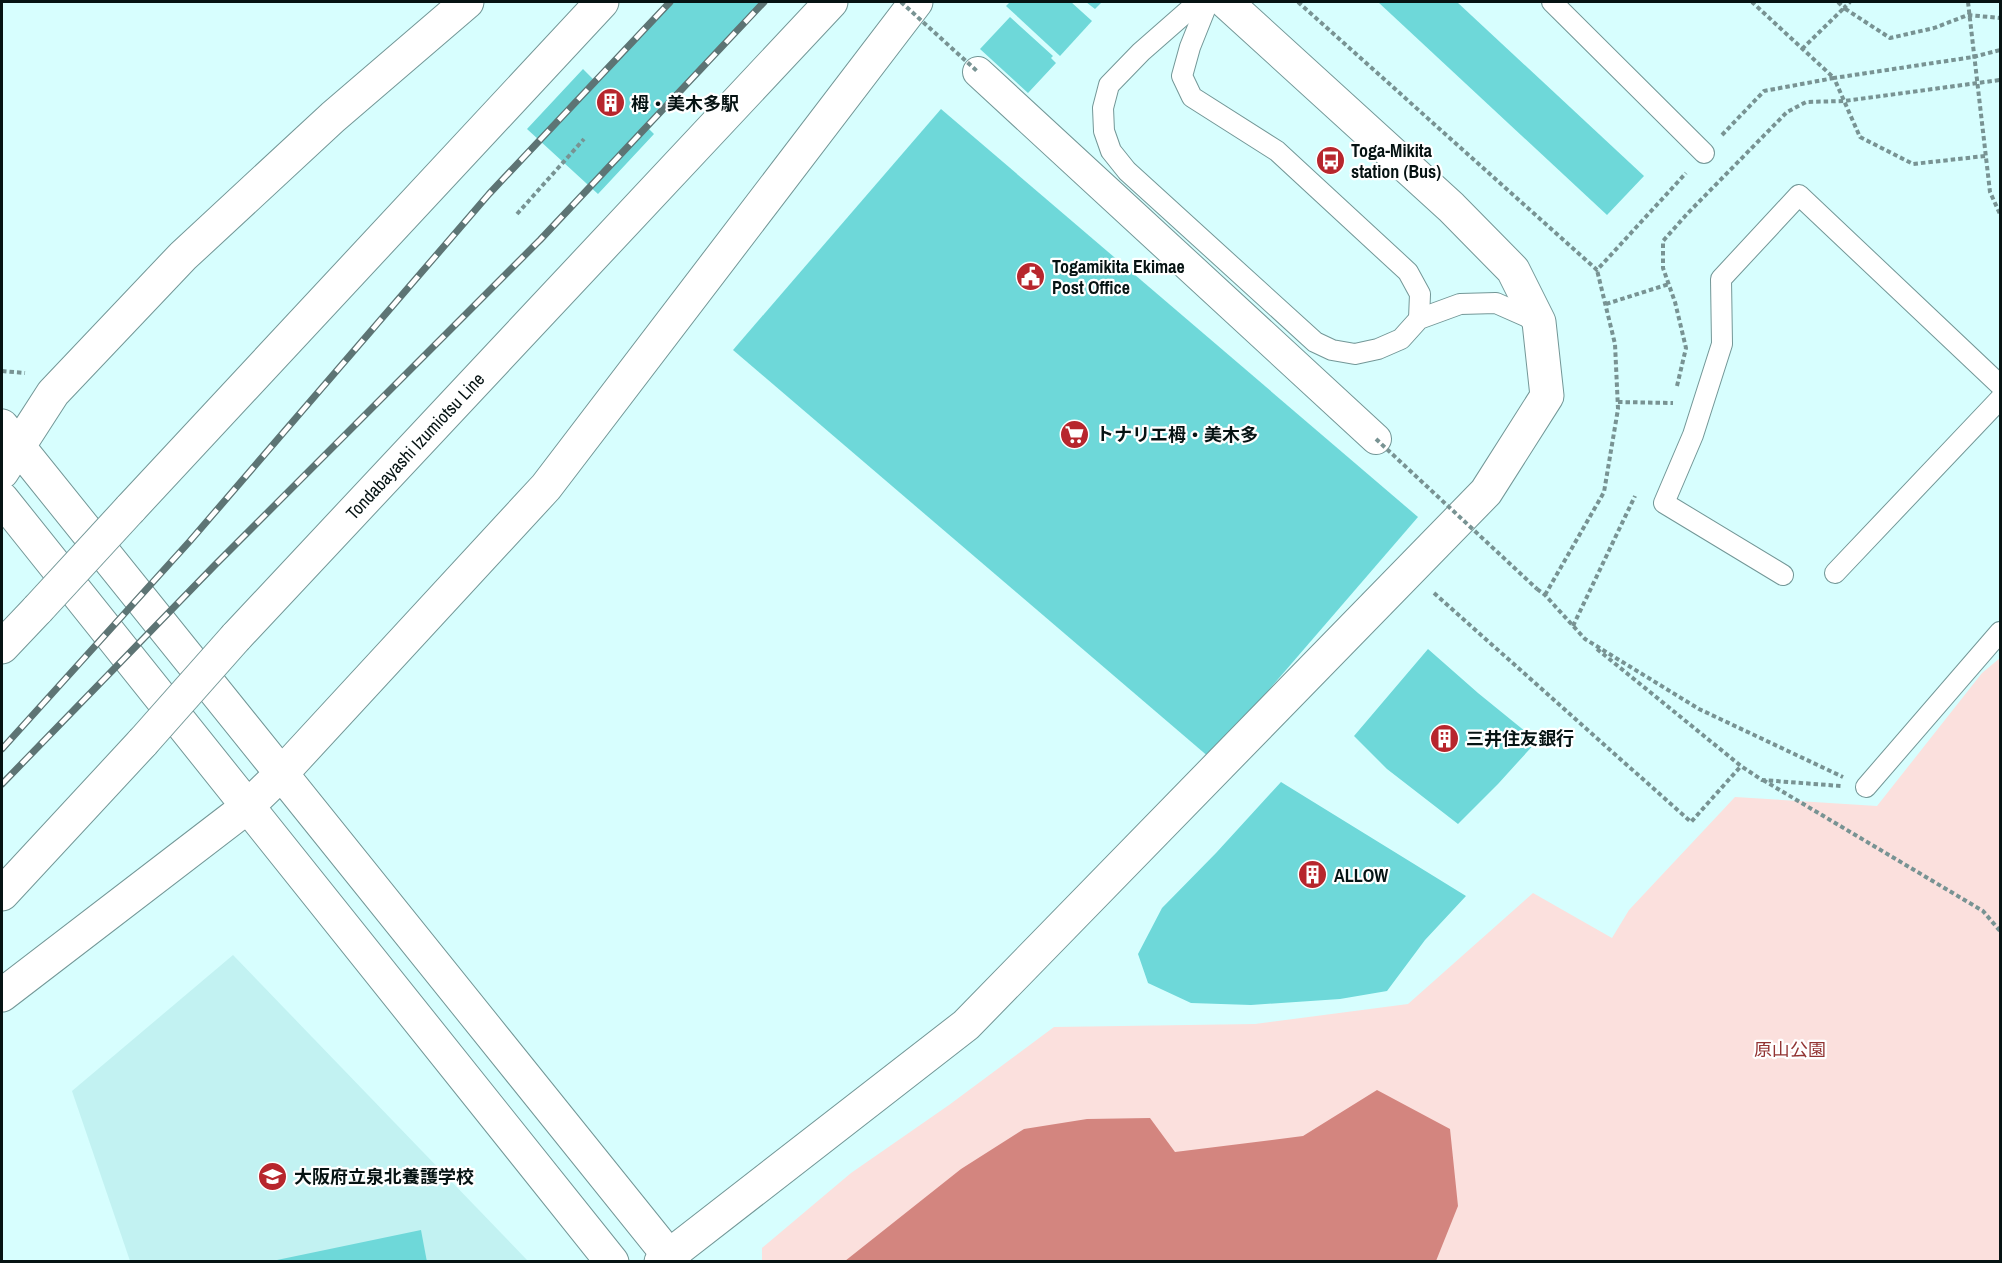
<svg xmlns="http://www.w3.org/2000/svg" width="2002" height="1263" viewBox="0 0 2002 1263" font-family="'Archivo Narrow','Noto Sans JP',sans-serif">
<rect width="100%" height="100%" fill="#d7fefe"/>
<path fill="#c2f2f2" d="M233,955l295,306h-398l-58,-170z"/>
<path fill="#fbe0dd" d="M2000,658v603l-1238,1v-14l89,-75 98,-68 105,-78 201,-3 153,-20 125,-111 79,45 17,-28 106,-113 142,9 105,-133z"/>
<path fill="#d3857f" d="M1377,1090l73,39 8,77 -22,55h-591l116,-92 63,-40 63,-10 63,-1 25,34 128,-16z"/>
<g fill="#6ed8d9">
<path d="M667,2h97l-117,125 7,7 -56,60 -71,-65 56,-60 11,11z"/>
<path d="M1010,2h61l21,19 -32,35 -54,-50z"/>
<path d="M1086,2h16l-7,7z"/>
<path d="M1378,2h79l187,174 -37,39z"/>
<path d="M1010,17l43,39 -2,2 5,5 -28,30 -48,-44z"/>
<path d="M941,109l477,408 -208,241 -477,-408z"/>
<path d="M1428,649l50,44 59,48 -39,43 -40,40 -71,-55 -33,-33z"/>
<path d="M1281,782l185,114 -41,44 -38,51 -47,8 -89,6 -60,-2 -43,-20 -10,-29 24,-46 54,-55z"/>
<path d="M421,1230l6,32h-150v-2z"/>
</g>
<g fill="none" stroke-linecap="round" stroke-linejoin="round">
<defs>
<g id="service">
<path d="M1198,2l-57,50 -32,33 -6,23 1,23 7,20 16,20 188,171 17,8 23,4 23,-5 23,-10 18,-20 41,-15 36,-1 43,19"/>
<path d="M1208,2l-18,45 -8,29 10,21 85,54 131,121 12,22 -1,25"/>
<path d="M1552,2l152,151"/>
<path d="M1835,573l165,-174"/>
<path d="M1783,575l-119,-72 29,-68 29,-91 -1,-65 78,-84 201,190"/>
<path d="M1866,787l134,-155"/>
</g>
<path id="pedestrian" d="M978,72l398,367"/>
<g id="tertiary">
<path d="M2,426l672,836"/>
<path d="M2,499l610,763"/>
<path d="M661,1262l305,-237 520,-533 61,-96 -8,-74 -26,-52 -62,-63 -225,-205"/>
</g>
<g id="primary">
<path d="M2,472l51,-79 130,-137 150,-139 134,-115"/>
<path d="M130,509l472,-507"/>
<path d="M236,637l595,-635"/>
<path d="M2,647l36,-38"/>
<path d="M2,894l141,-152"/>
<path d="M2,995l245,-188 35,-34 264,-286 370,-485"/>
</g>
</defs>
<use href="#service" stroke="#739797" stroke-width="22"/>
<use href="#pedestrian" stroke="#739797" stroke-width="32"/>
<use href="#tertiary" stroke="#739797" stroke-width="35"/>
<use href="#primary" stroke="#739797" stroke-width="35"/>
<g stroke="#789393" stroke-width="4" stroke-dasharray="4.5 3" stroke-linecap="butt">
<path d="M1298,2l299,268 89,-97"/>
<path d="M1838,2l6,6 6,-6"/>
<path d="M1968,2l22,190 10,22"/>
<path d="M1802,49l42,-41 46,30 44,-10 34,-13 32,3"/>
<path d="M1722,135l42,-44 70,-13 -82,-76"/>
<path d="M1985,156l-72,8 -53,-27 -26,-59 139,-21 27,-7"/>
<path d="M517,214l67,-75"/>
<path d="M1606,304l63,-20"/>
<path d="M2,371l23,2"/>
<path d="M1677,386l9,-38 -11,-46 -12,-34v-27l24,-27 100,-102 19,-10 38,-1 156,-21"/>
<path d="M1618,402l55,1"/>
<path d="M1537,589l8,6 40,44 114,70 144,68"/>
<path d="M1434,593l257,229 50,-56"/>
<path d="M1545,595l59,-103 14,-83 -3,-65 -18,-74"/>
<path d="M1573,626l62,-130"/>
<path d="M1597,649l144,117 21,14 79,6"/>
<path d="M1763,780l220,131 17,20"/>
</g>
<use href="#service" stroke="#fff" stroke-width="20"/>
<use href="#pedestrian" stroke="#fff" stroke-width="30"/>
<use href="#tertiary" stroke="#fff" stroke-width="33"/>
<use href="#primary" stroke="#fff" stroke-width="33"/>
<defs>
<g id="rail">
<path d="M2,749l188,-208 299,-347 181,-192"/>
<path d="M2,784l212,-218 326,-326 224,-238"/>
</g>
</defs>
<use href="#rail" stroke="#5d7474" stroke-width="7"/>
<use href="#rail" stroke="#fff" stroke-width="4.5" stroke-dasharray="14" stroke-linecap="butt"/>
<defs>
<g id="primary-bridge">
<path d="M38,609l92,-100"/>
<path d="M143,742l93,-105"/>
</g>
</defs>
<use href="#primary-bridge" stroke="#739797" stroke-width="35" stroke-linecap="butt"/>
<g stroke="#789393" stroke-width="4" stroke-dasharray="4.5 3" stroke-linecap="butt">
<path d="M901,2l77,70"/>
<path d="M1376,439l161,150"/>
</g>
<use href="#primary-bridge" stroke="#fff" stroke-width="33"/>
</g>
<defs>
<symbol id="building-disc" viewBox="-11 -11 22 22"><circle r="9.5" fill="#b7262d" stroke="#fff"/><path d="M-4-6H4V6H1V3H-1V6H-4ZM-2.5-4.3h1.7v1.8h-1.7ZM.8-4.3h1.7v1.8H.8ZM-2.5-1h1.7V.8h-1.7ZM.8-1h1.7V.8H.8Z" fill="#fff"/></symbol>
<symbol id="bus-disc" viewBox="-11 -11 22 22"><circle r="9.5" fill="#b7262d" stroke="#fff"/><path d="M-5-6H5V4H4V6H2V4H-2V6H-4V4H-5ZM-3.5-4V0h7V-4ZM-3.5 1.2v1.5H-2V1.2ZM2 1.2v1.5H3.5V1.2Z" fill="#fff"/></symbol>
<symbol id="civic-disc" viewBox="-11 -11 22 22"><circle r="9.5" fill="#b7262d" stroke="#fff"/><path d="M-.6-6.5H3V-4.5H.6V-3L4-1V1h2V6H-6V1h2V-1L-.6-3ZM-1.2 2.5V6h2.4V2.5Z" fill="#fff"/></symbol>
<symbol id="supermarket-disc" viewBox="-11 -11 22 22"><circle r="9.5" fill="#b7262d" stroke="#fff"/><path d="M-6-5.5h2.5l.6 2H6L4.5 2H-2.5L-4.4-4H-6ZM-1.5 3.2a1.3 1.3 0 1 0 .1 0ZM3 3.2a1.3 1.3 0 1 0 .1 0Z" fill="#fff"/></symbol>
<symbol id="school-disc" viewBox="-11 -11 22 22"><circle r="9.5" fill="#b7262d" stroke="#fff"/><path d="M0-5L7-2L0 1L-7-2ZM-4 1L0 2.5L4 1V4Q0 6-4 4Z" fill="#fff"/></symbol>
</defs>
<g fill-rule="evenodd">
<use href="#building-disc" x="594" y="86" width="33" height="33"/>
<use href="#bus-disc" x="1314" y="144" width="33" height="33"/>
<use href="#civic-disc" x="1014" y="260" width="33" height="33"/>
<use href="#supermarket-disc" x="1058" y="418" width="33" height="33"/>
<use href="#building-disc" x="1428" y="722" width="33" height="33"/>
<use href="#building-disc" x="1296" y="858" width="33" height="33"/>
<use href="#school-disc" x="256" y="1160" width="33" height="33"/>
</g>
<g text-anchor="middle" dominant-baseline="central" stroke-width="4.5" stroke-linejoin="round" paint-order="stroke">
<g font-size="18" font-weight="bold" fill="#061313" stroke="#fff" text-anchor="start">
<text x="631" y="103">栂・美木多駅</text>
<text x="1351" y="150">Toga-Mikita<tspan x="1351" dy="21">station (Bus)</tspan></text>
<text x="1052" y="266">Togamikita Ekimae<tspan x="1052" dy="21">Post Office</tspan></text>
<text x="1096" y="434">トナリエ栂・美木多</text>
<text x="1466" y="738">三井住友銀行</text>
<text x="1334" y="875">ALLOW</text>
<text x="294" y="1176">大阪府立泉北養護学校</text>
</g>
<g font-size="18" fill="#061313" stroke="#fff">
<text transform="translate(415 446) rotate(-47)">Tondabayashi Izumiotsu Line</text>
</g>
<g font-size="18" fill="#923433" stroke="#fff">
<text x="1790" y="1049">原山公園</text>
</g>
</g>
<rect width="2002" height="1263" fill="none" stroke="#061313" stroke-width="6"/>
</svg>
